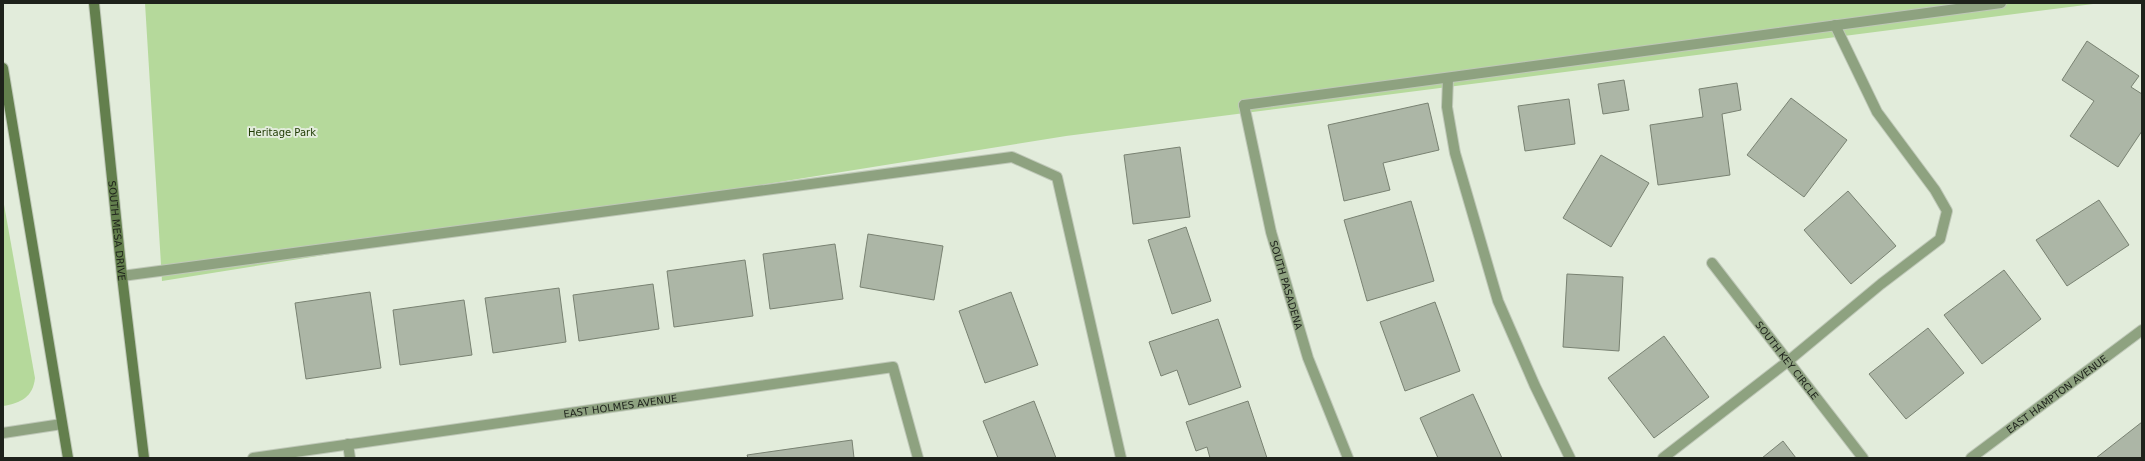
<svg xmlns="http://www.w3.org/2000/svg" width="2145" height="461" viewBox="0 0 2145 461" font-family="'DejaVu Sans',sans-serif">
<rect width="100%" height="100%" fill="#e2ecdb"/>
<g fill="#b5d99b">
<path d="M145,3h1956l-1035,133 -904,145z"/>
<path d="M3,199l32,179c-2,19 -14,25 -32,28z"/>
</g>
<g fill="#acb6a6" stroke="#798272">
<path d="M2087,41l52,35 -8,11 11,7v37l-24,36 -48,-31 24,-35 -32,-21z"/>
<path d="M1624,80l5,30 -26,4 -5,-30z"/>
<path d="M1737,83l4,27 -19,4 8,61 -72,10 -8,-60 53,-8 -4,-28z"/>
<path d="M1791,98l56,42 -43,57 -57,-42z"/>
<path d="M1569,99l6,45 -50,7 -7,-45z"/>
<path d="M1428,103l11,47 -56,13 7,27 -46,11 -16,-76z"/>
<path d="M1180,147l10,70 -57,7 -9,-69z"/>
<path d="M1601,155l48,28 -38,64 -48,-29z"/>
<path d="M1848,191l48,55 -45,38 -47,-54z"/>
<path d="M2099,200l30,45 -62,41 -31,-46z"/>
<path d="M1411,201l23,80 -67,20 -23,-81z"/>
<path d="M1186,227l25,74 -39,13 -24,-74z"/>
<path d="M868,234l75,12 -9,54 -74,-13z"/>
<path d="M835,244l8,55 -73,10 -7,-55z"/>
<path d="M745,260l8,56 -79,11 -7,-56z"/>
<path d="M2004,270l37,49 -59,45 -38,-49z"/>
<path d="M1567,274l56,3 -4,74 -56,-4z"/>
<path d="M653,284l6,45 -80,12 -6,-46z"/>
<path d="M559,288l7,54 -73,11 -8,-55z"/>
<path d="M370,292l11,76 -75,11 -11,-76z"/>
<path d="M1011,292l27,73 -53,18 -26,-72z"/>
<path d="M464,300l8,55 -72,10 -7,-55z"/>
<path d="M1435,302l25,69 -55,20 -25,-69z"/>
<path d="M1218,319l23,68 -52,18 -12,-35 -16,6 -12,-34z"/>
<path d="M1928,328l36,45 -58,46 -37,-45z"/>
<path d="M1664,336l45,61 -55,41 -46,-60z"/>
<path d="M1473,394l29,64h-64l-18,-40z"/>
<path d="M1034,401l22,57h-58l-15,-37z"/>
<path d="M1248,401l19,57h-57l-3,-11 -11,4 -10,-29z"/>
<path d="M2142,422v36h-46z"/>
<path d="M852,440l2,18h-106l-1,-3z"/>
<path d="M1783,441l13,17h-34z"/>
</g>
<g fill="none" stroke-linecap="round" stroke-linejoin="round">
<defs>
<g id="service">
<path d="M1448,78l-1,29 8,46 43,148 37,85 35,72"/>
<path d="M1244,105l757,-102"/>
<path d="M122,276l890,-119 45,20 64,281"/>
<path d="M348,444l2,14"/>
<path d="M1663,458l124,-96 94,-78 59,-45 7,-28 -12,-21 -58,-78 -42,-87"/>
</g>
<g id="minor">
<path id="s1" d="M1244,105l27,127 37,126 40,100"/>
<path id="s2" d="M1712,263l151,195"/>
<path d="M3,433l59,-9"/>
<path id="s3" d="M253,458l640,-91 25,91"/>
<path id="s4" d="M1971,458l171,-128"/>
</g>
<g id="secondary">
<path id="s5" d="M94,3l28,273 22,182"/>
<path d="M3,68l65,390"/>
</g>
</defs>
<use href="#service" stroke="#bfc8b8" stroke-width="12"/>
<use href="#minor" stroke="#bfc8b8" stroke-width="12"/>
<use href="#secondary" stroke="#bfc8b8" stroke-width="12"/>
<use href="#service" stroke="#8ea280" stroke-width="10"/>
<use href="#minor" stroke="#8ea280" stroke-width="10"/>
<use href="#secondary" stroke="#637f4d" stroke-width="10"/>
</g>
<g text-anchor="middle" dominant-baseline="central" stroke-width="4" stroke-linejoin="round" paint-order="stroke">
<g font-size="10" fill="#1d3800" stroke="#e2ecdb">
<text x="282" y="132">Heritage Park</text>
</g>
<g font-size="10" fill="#1e221b" stroke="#e2ecdb">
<text stroke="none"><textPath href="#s5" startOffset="229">SOUTH MESA DRIVE</textPath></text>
<text stroke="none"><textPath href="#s1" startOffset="185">SOUTH PASADENA</textPath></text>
<text stroke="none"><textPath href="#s2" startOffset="123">SOUTH KEY CIRCLE</textPath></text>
<text stroke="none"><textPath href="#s4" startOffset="107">EAST HAMPTON AVENUE</textPath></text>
<text stroke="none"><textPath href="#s3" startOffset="371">EAST HOLMES AVENUE</textPath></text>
</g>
</g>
<rect width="2145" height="461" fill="none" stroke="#1e221b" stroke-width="8"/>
</svg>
